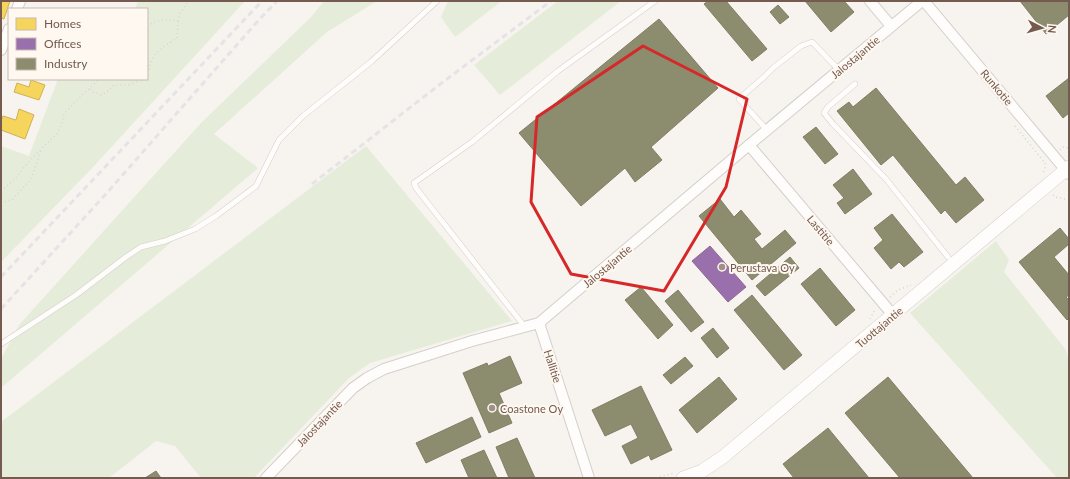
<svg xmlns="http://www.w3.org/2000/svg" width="1070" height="479" viewBox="0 0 1070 479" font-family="Lato,sans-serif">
<rect width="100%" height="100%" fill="#f7f3ee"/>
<g fill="#e5edda">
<path d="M138,1h107l-151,165 -93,96v-116l28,10 29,-77h89v-70h-12z"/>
<path d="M324,1h53l-50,31 -113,102 44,34 -257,220v-29l18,-34 182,-202 110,-106z"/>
<path d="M448,1h54l-47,36 -14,-20z"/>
<path d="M558,1h63l-121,94 -26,-30z"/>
<path d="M366,146l146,175 -142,42 -21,15 -95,100h-53l-26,-32 -19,-5 -47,37h-108v-56z"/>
<path d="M996,241l13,19 -5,12 62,78 3,11v117h-12l-147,-165z"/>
</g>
<g fill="#f6d55c" stroke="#cfb058">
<path d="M1,1h9l-6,18 -3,-1z"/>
<path d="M31,80l14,5 -6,15 -25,-8 3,-9 12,4z"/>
<path d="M19,109l15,6 -9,24 -24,-9v-9l2,-5 13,4z"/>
</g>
<path fill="#9970ab" stroke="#8e698f" d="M710,246l36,41 -18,15 -36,-41z"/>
<g fill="#8c8c6e" stroke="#857d65">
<path d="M708,1h18l41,48 -15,12 -48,-57z"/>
<path d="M805,1h39l10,11 -23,20z"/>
<path d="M1020,1h49v14l-23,19z"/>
<path d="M778,5l11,12 -9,7 -10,-12z"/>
<path d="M659,19l59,69 -67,59 11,13 -27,22 -10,-14 -44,38 -62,-73z"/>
<path d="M1069,78v35l-6,5 -17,-22z"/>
<path d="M876,88l80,97 9,-8 19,23 -28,23 -11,-13 -4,4 -48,-59 -12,10 -44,-54 12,-9 4,5z"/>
<path d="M816,127l22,27 -13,10 -22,-27z"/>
<path d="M853,169l19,25 -27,20 -8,-11 7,-5 -11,-13z"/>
<path d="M720,199l14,18 7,-7 20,24 -7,5 8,10 23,-19 11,13 -44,37 -53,-64z"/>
<path d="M892,214l31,38 -19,15 -5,-5 -8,7 -17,-21 9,-8 -9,-12z"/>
<path d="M1060,228l9,11v5l-15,13 15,18v20l-3,2 3,3v18l-2,2 -48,-58z"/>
<path d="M790,257l9,11 -34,28 -9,-10z"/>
<path d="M820,268l35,42 -19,16 -35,-42z"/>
<path d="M641,287l32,38 -15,14 -33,-39z"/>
<path d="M678,290l26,32 -13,10 -26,-31z"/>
<path d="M752,295l50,60 -18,15 -50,-60z"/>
<path d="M713,328l16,20 -12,10 -16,-20z"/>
<path d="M510,356l12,27 -23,10 13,30 -23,10 -26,-60 24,-10 1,3z"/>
<path d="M685,357l8,9 -22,18 -8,-9z"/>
<path d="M719,377l18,22 -40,34 -18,-23z"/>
<path d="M888,377l85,101h-73l-55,-65z"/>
<path d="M641,386l31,64 -21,10 -2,-5 -18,9 -9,-18 16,-8 -7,-14 -26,12 -13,-26z"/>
<path d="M472,417l9,20 -55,26 -10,-20z"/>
<path d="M828,428l41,50h-75l-11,-14z"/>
<path d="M517,438l18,40h-26l-13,-31z"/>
<path d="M484,450l13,28h-28l-8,-18z"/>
<path d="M156,471l5,7h-16z"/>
</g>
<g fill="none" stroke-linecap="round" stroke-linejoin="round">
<defs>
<g id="service">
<path d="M855,84l-27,23 -4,6 9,11 53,55 62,78"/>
<path d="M767,130l-28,-31 25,-22 9,-9 28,-22 11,-4 27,28"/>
<path d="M525,327l-109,-139 -2,-5 58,-41 86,-71 97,-70"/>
<path d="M1,344l75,-49 50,-38 15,-10 24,-6 30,-12 21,-13 40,-30 23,-46 24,-24 69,-55 65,-60"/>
</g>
<g id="minor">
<path d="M870,1l21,25"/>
<path d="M924,1l145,173"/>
<path d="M17,9l3,-8"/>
<path d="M1,50l8,-21"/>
<path d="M749,145l144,170"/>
<path d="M539,323l50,155"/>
<path d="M266,478l87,-90 14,-10 17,-9 88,-28 67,-18 210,-178 173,-144"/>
</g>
<path id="tertiary" d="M683,478l19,-7 21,-14 346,-290"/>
</defs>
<use href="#service" stroke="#d5cfc9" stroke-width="6"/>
<use href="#minor" stroke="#d5cfc9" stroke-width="12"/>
<use href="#tertiary" stroke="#d5cfc9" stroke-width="14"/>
<g stroke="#dad3d0" stroke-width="1.5" stroke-dasharray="1 3" stroke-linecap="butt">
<path d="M147,26c13,-7 17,-7 31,-5l2,-8 9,-12"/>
<path d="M147,73c4,-4 2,-7 4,-12 3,-8 19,-19 26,-23l1,-17"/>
<path d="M90,89l3,3 8,3 7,-4 6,-6h15l13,-6"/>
<path d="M1015,126l30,37v6l-2,4"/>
<path d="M1060,150l3,-3 6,1"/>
<path d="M1,191l15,-13 10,-13 16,-17 15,-14 5,-10 2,-10 8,-9 24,-23 2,-3"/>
<path d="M1053,195l2,2 14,3"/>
<path d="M1,203l12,-4 18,-20 10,-29"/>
<path d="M890,297l8,-7 13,-5"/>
<path d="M870,319l5,-9"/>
<path d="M656,478l18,-5"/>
</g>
<use href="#service" stroke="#fefdfc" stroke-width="5"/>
<use href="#minor" stroke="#fefdfc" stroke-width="10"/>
<use href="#tertiary" stroke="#fefdfc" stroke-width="13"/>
<g stroke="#e5e3e6" stroke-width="3" stroke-dasharray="6 4" stroke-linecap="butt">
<path d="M312,184l127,-99 112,-84"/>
<path d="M1,277l261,-276"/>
<path d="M1,309l104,-114 152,-173 20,-21"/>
</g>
</g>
<path fill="none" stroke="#d62828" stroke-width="3" stroke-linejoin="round" d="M643,46l104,53 -21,88 -62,104 -93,-17 -40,-72 6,-85z"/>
<g fill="#a29087" stroke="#fef8f1" stroke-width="1.5">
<circle cx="722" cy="267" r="4"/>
<circle cx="492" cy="408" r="4"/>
</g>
<g text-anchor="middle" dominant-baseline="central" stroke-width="4" stroke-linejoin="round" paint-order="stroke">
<g font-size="11" fill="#745a4f" stroke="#fef8f1">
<text transform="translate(855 57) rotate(-40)">Jalostajantie</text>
<text transform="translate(997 87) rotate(50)">Runkotie</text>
<text transform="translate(821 230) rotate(50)">Lastitie</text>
<text transform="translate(607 266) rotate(-40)">Jalostajantie</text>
<text transform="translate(879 327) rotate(-40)">Tuottajantie</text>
<text transform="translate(553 366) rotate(72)">Hallitie</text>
<text transform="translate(319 423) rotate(-46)">Jalostajantie</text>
</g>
<g font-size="11" fill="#745a4f" stroke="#fef8f1" text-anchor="start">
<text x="730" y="267">Perustava Oy</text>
<text x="500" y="408">Coastone Oy</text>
</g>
</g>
<rect width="1070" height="479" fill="none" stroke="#745a4f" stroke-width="4"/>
<rect x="8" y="8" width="140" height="72" fill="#fef8f1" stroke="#c7b9b0"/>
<rect x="16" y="18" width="20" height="12" fill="#f6d55c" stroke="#c7b9b0"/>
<text x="44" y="28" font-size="12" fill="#745a4f">Homes</text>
<rect x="16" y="38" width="20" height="12" fill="#9970ab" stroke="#c7b9b0"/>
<text x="44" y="48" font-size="12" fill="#745a4f">Offices</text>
<rect x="16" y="58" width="20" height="12" fill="#8c8c6e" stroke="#c7b9b0"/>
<text x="44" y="68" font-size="12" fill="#745a4f">Industry</text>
<g transform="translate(1042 28) rotate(96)" stroke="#fef8f1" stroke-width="3" paint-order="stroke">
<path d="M0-3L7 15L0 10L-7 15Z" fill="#745a4f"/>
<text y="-6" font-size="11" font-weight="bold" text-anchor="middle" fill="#745a4f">N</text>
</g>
</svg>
